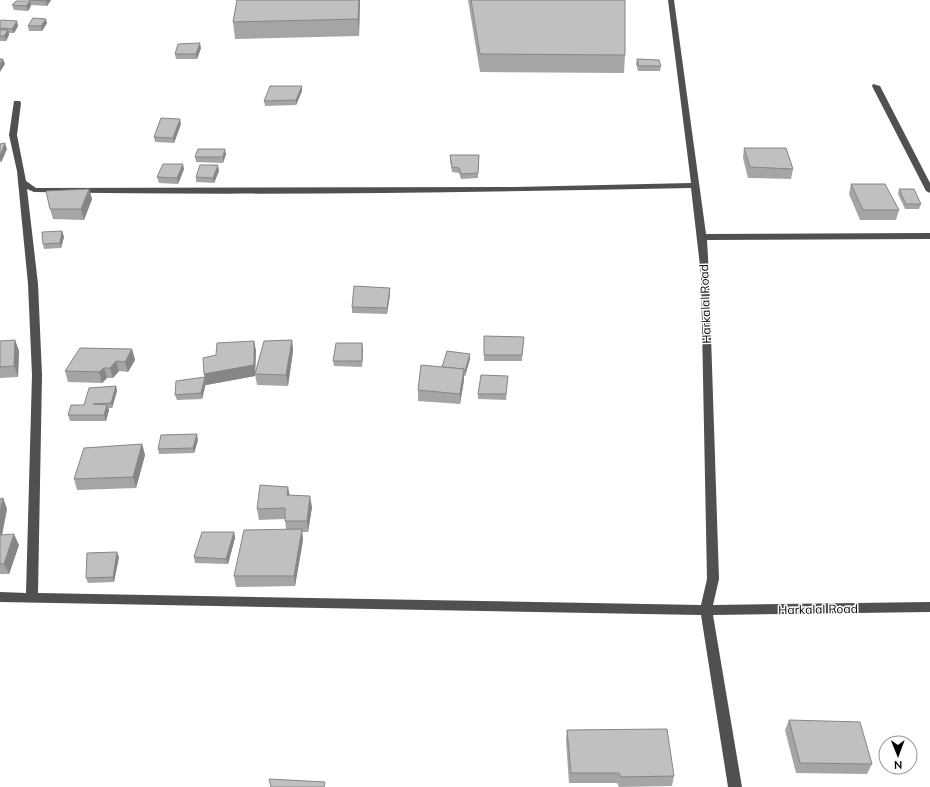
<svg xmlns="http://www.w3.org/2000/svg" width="930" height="787" viewBox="0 0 930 787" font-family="Mulish,sans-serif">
<rect width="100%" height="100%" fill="#fff"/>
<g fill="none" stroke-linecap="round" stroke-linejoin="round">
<g fill="#505050" fill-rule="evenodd">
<path d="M668,0h6l32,234 224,-1v6l-223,1 2,35 10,304 -6,26 217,-3v10l-217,3 29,172h-14l-27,-172 -701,-13v-10l26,1 6,-218 -4,-91 -11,-113 -8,-36 5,-34h6l1,2 -4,32 9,46 10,7 479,-1 176,-4zM691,188l10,87 6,304 -6,26 -663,-12 4,-218 -4,-91 -11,-95 7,3c219,4 438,0 657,-4z"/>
<path d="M873,84l7,2 50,97v10l-4,-2 -54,-105z"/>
</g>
</g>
<g fill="#a5a5a5">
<path d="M29,0h22l-4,6 -16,-1v1l-3,5 -14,-1 -2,-5 17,-4z"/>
<path d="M237,0h123l-1,36 -124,3 -2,-17z"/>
<path d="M468,0h157v55l-1,18 -144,-1z"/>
<path d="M0,22l18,4 -4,7h-5v2l-3,6h-6z"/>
<path d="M47,23l-5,8h-13l-1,-5z"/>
<path d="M201,48l-4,11h-21l-1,-5z"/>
<path d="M637,59l24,7 -1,5h-22l-2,-7z"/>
<path d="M302,91l-6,14 -31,1 -1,-5z"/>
<path d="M181,124l-7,19 -19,-1 -1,-5z"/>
<path d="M744,148l49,21 -2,10 -43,-1 -5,-20z"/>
<path d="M226,154l-3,9 -27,-1 -1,-5z"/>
<path d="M450,155h29l-1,23 -17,1 -2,-6 -7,-1 -2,-12z"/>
<path d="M184,169l-6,15 -19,-1 -2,-6z"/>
<path d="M219,171l-5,12 -18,-1v-5z"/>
<path d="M851,184l48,26 -3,10h-36l-11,-26z"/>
<path d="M89,189l3,10 -8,21 -31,-1 -3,-10z"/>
<path d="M899,189l22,15 -2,5h-14l-7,-15z"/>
<path d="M62,231l2,6 -3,11 -17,1 -1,-5z"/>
<path d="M390,288v6l-3,20 -35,-1v-6z"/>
<path d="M484,336l40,1 -2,24h-38z"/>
<path d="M15,340l4,11 -1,26 -18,1v-37z"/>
<path d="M292,340l1,11 -5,35 -31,-1 -2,-11v2l-49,9v-2l-4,16 -25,1 -2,-5 30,-18 -1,-3 12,-19 38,-14 2,10 -1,23z"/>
<path d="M363,348l-1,19 -28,-1 -1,-5z"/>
<path d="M132,349l3,11 -7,12 -9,-1 -6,7h-6l-5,5 -34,-1 -3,-11z"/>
<path d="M470,354v5l-5,17h-1v4l-4,24 -42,-3v-11l24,-23z"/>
<path d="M508,376l-2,24 -28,-1v-5z"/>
<path d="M116,386l1,5 -5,17h-4l1,2 -3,11h-36l-2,-6z"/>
<path d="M198,440l-4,13 -35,1 -1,-5z"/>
<path d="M142,444l3,11 -9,33 -59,2 -3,-11z"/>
<path d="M289,495l23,12 -4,25h-6l1,8 -8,46 -59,1 -2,-11 52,-47 -1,-10 -26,1 -2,-11z"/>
<path d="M3,498l4,11 -5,26 17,10 -10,29h-9v-75z"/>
<path d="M234,532l1,6 -7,26 -33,-1 -1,-6z"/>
<path d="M119,557l-5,25 -26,1 -2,-5z"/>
<path d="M789,720l83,44 -5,10 -71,-1 -11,-43z"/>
<path d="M567,730l107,46 -2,10 -53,1 -2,-4h-48l-3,-43z"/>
</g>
<g fill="#868686">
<path d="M46,0h5l-4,6 -1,-5z"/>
<path d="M359,0h1l-1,36 -1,-17z"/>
<path d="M30,1l1,5 -3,5 -2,-5z"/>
<path d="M46,19l1,4 -5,8 -1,-5z"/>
<path d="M17,21l1,5 -4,7 -2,-4z"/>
<path d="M8,30l1,5 -3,6 -2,-5z"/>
<path d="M200,43l1,5 -4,11 -1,-5z"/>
<path d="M3,59l2,5 -5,8v-7z"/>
<path d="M302,86v5l-6,14v-5z"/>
<path d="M180,119l1,5 -7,19 -1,-5z"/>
<path d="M5,143l2,6 -6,14 -1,-3v-4z"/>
<path d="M225,149l1,5 -3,9v-6z"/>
<path d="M183,164l1,5 -6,15 -1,-6z"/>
<path d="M218,165l1,6 -5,12 -1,-5z"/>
<path d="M89,189l3,10 -8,21 -3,-11z"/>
<path d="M62,231l2,6 -3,11 -1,-5z"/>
<path d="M390,288v6l-3,20v-6z"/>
<path d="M15,340l4,11 -1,26 -4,-11z"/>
<path d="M292,340l1,11 -5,35 -2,-11z"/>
<path d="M254,341l2,10 -1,25 -49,9v-2l-4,16 -1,-6 4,-15 -1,-4z"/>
<path d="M362,343l1,5 -1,19z"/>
<path d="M132,349l3,11 -7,12 -3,-10z"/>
<path d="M470,354v5l-5,17v-5z"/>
<path d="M116,361l3,10 -6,7 -3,-10z"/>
<path d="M104,368l3,10 -5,5 -3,-11z"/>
<path d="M464,369v11l-4,24v-10z"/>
<path d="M116,386l1,5 -5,17 -1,-5z"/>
<path d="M107,405l2,5 -3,11 -2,-6z"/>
<path d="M197,434l1,6 -4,13 -1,-5z"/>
<path d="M142,444l3,11 -9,33 -3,-11z"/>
<path d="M288,487l2,10 -3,-2z"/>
<path d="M310,496l2,11 -4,25 -1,-11z"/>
<path d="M3,498l4,11 -7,36v-32z"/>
<path d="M302,529l1,11 -8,46 -1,-10z"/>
<path d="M234,532l1,6 -7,26 -2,-5z"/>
<path d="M14,534l5,11 -10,29 -5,-10z"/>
<path d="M117,552l2,5 -5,25 -1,-5z"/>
</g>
<g fill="#c0c0c0" stroke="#868686">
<path d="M29,0h17v1z"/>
<path d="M237,0h122l-1,19 -125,3z"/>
<path d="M471,0h154v55l-145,-1z"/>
<path d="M16,1h14l-4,5 -14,-1z"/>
<path d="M33,18l13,1 -5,7h-13z"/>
<path d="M1,20l16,1 -5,8 -12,-1v-6z"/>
<path d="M0,30h8l-4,6h-4z"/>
<path d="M200,43l-4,11h-21l3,-10z"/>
<path d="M0,59h3l-3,6z"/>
<path d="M637,59l22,1 2,6h-22z"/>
<path d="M270,86h32l-6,14 -32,1z"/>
<path d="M161,118l19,1 -7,19 -19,-1z"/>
<path d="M5,143l-5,13v-12z"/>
<path d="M744,148h42l7,21 -43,-2z"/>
<path d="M198,149h27l-2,8h-28z"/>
<path d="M450,155h29l-1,18 -17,1 -2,-6 -7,-1z"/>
<path d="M163,164h20l-6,14 -20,-1z"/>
<path d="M200,165h18l-5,13 -17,-1z"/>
<path d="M851,184h34l14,26h-36z"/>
<path d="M89,189l-8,20h-31l-4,-18z"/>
<path d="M899,189h15l7,15h-15z"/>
<path d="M62,231l-2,12 -17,1 -1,-12z"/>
<path d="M354,286l36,2 -3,20 -35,-1z"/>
<path d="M484,336l40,1 -2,18h-38z"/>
<path d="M15,340l-1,26 -14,1v-26z"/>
<path d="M292,340l-6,35 -31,-1 9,-33z"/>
<path d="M254,341v24l-50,9 -1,-16 13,-3 1,-12z"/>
<path d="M336,343h26v18h-29z"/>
<path d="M80,348l52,1 -7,13 -9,-1 -6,7h-6l-5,4 -34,-1z"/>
<path d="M447,351l23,3 -5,17h-1v-2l-22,-2z"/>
<path d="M421,365l43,4 -4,25 -42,-4z"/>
<path d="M481,375l27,1 -2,18h-28z"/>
<path d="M205,377l-4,16 -26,2 1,-14z"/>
<path d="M116,386l-5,17 -18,1 14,1 -3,10h-36l3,-10h13l5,-17z"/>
<path d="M197,434l-4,14 -35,1 3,-14z"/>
<path d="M142,444l-9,33 -59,2 10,-31z"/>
<path d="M260,485l28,2 -1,8 23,1 -3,25h-22v-13l-28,1z"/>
<path d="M3,498l-3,15v-14z"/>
<path d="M302,529l-8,47h-60l10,-46z"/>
<path d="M202,532h32l-8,27 -32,-2z"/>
<path d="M14,534l-10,30h-4v-29z"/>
<path d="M117,552l-4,25 -27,1 1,-25z"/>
<path d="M789,720l71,2 12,42 -72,-1z"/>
<path d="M667,729l7,47 -53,1 -2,-4h-48l-4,-43z"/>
<path d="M269,779l56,3 -1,5h-53z"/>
</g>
<g text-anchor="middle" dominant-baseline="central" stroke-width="3" stroke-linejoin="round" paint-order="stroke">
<g font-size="12" fill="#000" stroke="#fff">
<text transform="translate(705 304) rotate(-92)">Harkalal Road</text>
<text transform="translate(818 609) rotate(-1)">Harkalal Road</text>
</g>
</g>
<g transform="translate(898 755) rotate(179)"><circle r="19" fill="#ffffff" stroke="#999999"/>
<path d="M0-3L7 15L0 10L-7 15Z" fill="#000000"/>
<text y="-6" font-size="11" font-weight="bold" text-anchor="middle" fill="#000000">N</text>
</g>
</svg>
